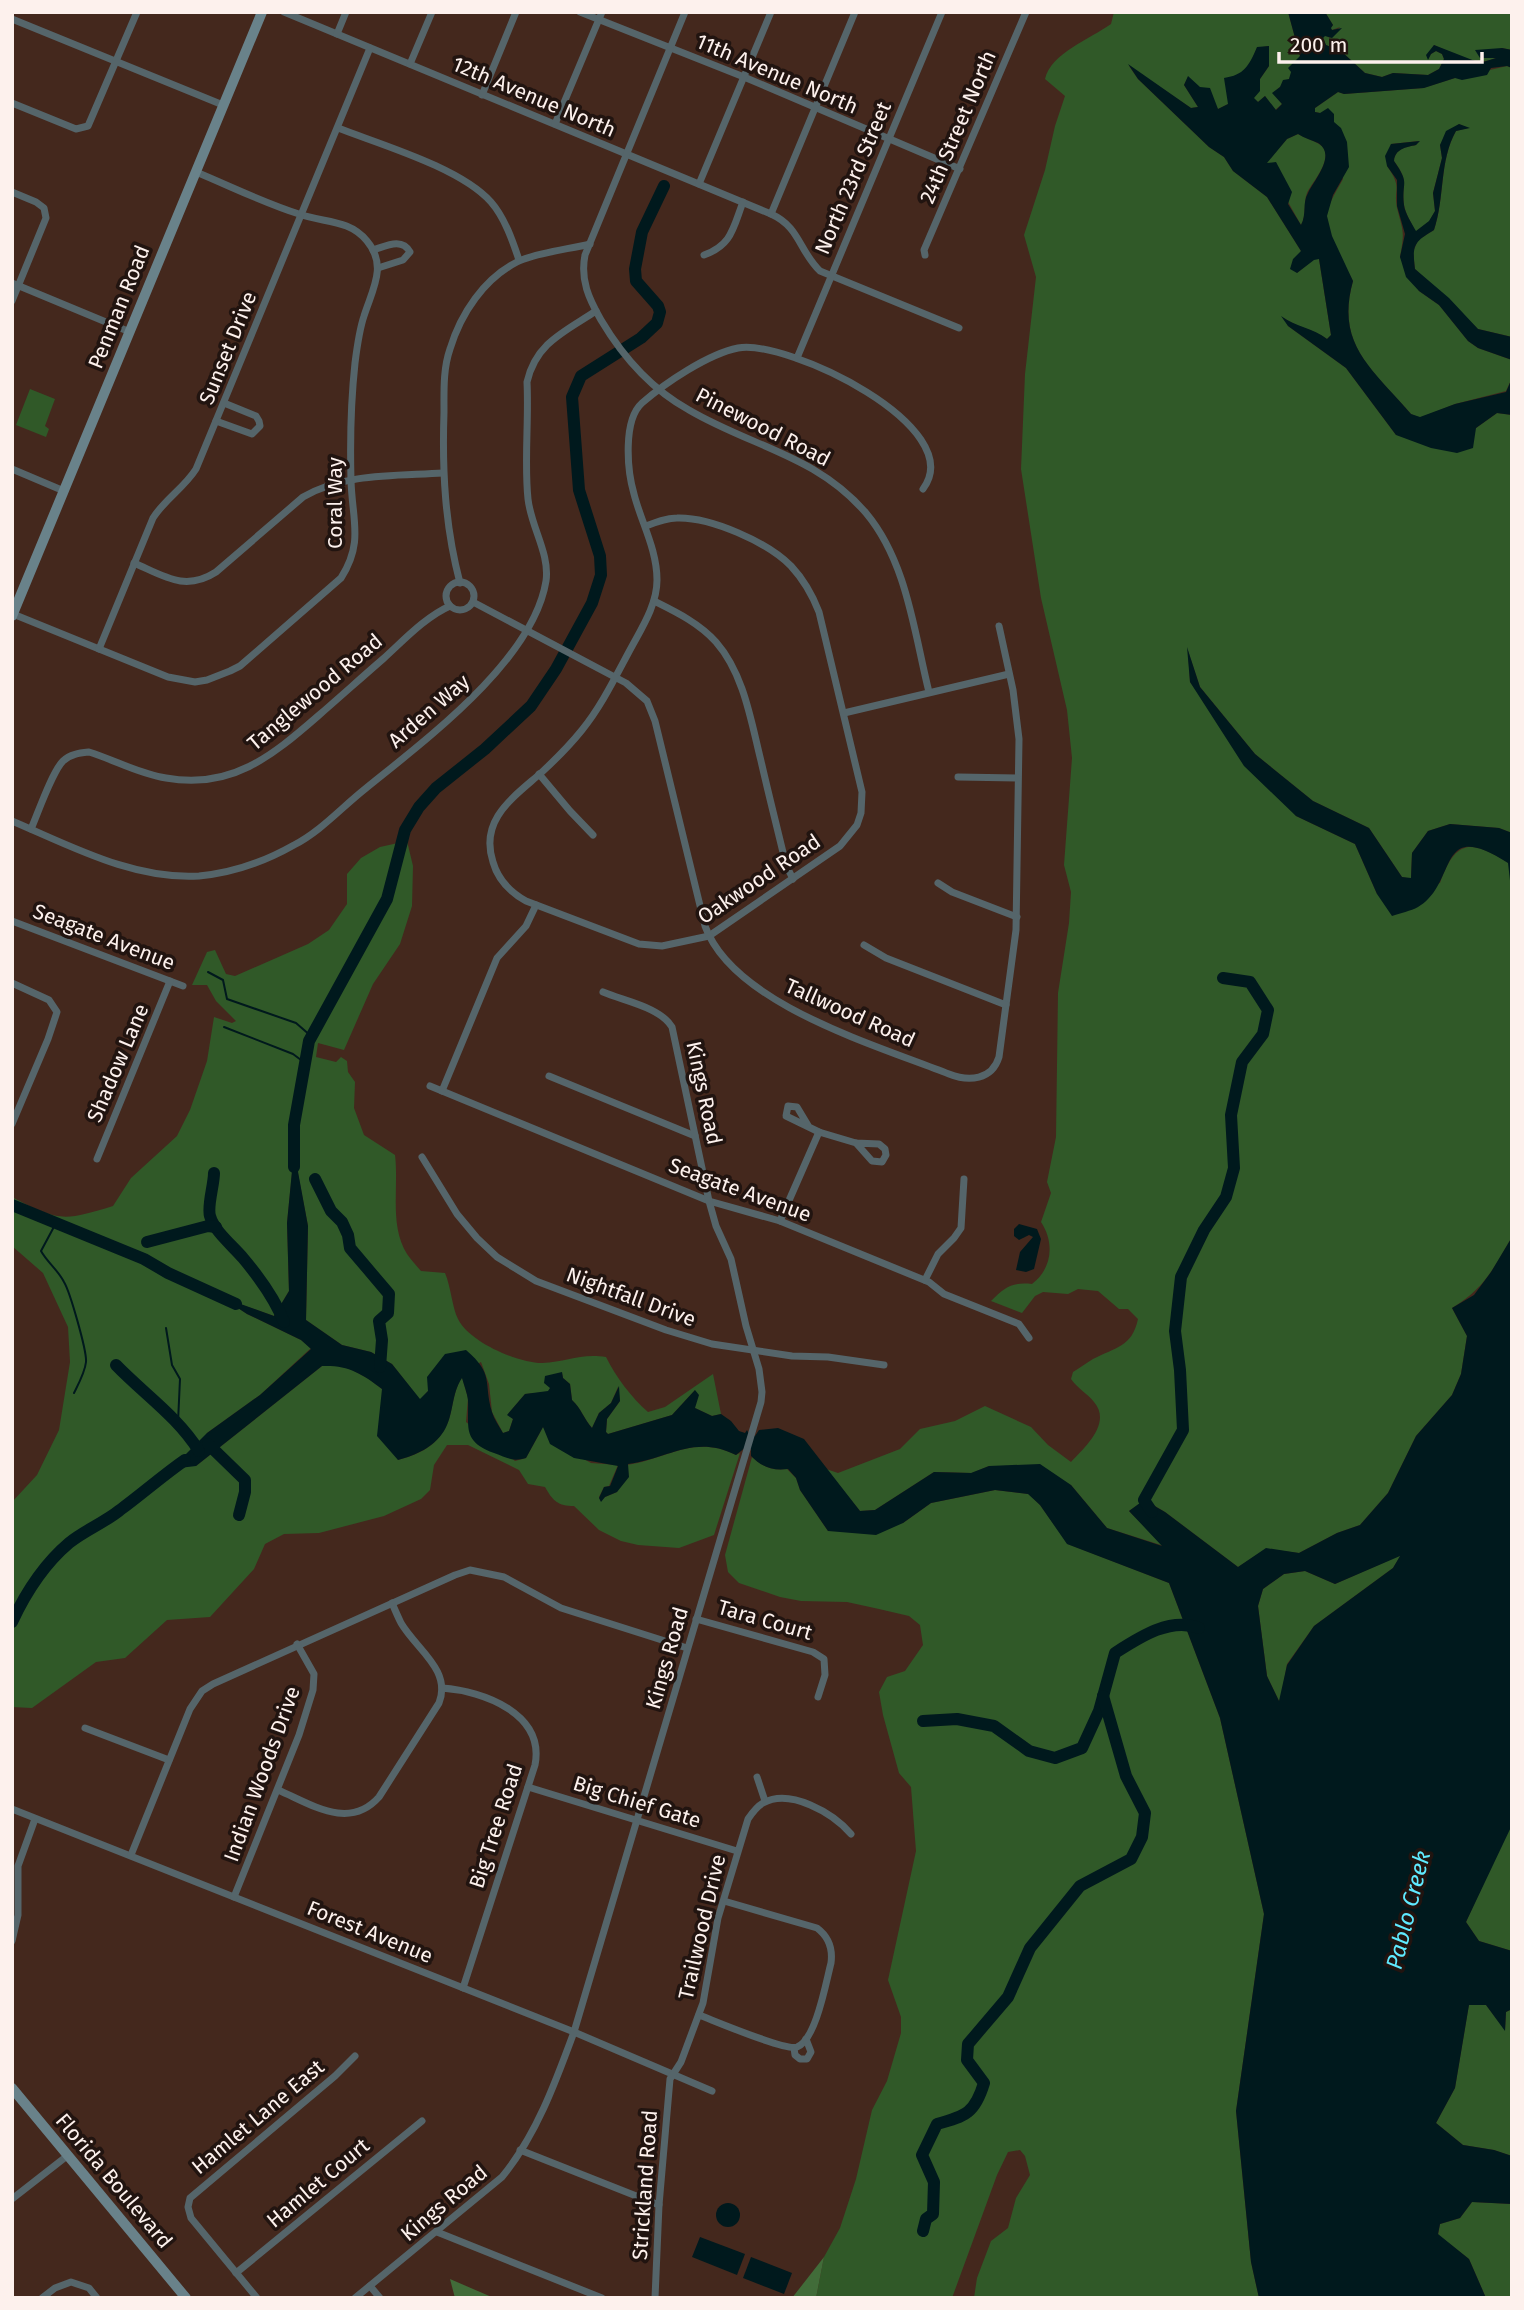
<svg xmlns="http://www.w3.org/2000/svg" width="1524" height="2310" viewBox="0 0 1524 2310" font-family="'Fira Sans',sans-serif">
<rect width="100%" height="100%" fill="#44281d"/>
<g fill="#305928">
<path d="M1114,12h174l12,44 -11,23 -16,14 9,11 -7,6 -10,-14 -7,6 -5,-4 6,-11 1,-8 9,-13v-20l-12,2 -8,18 -11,10 -10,28 -10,5 -30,-32 -4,8 14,22 -7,1 -62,-42 9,13 71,68 15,10 9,14 34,26 34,54 -4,22 17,-14h5l12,76 -4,4c-13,-10 -30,-11 -43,-21l4,8 58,42 50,67 80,-7 21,-15 15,2v418l-13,-5 -49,-4 -22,7 -16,22 -1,26 -9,-2 -33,-49 -56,-27 -58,-47 -55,-67 -12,-36 2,31 106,134 59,28 22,50 63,-11c16,-45 31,-43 69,-20l3,35v339c-19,32 -27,51 -60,71l15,28 -6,38 -9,21 -36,41 -28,57 -28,32 -23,8 -38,20 -33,-4 -28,18 -73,-55 -20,-12 -16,11 35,35 -57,-18 -36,-43 -82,-19 -17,7 -38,-1 -59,38 -15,1 -34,-42 12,4 62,-24 20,-20 35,-8 30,-15 46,21 17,18 23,17c14,-15 41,-39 23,-60 -7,-9 -16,-13 -23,-23l2,-7c7,-4 13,-9 20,-13 23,-12 39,-12 45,-40l-10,-10h-9l-21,-18 -20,-2 -10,5 -25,-2 -8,4 -13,17 -31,-12c14,-14 21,-19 41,-17 20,-15 23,-41 9,-62l10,-29 -4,-11 9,-45 2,-144 11,-70 2,-31 -7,-27 8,-107 -5,-48 -26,-112 -20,-129 4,-95 11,-97 -12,-42 21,-65 10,-44 10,-30 -20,-17c6,-26 45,-40 66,-55z"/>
<path d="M1325,12h187v38l-10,-2 -15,8 10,1c-19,12 -44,-4 -63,-12l-6,14 3,-5 5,-3 6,3 2,5 -5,10 -11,6 -35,-2 -11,4 -17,-4 -24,-22 -15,-6 -3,-7 2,-3 5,3 10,-11 -8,3 -2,-2 3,-3z"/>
<path d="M1507,66l5,2v269l-34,-8 -63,-60 -2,-17 5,-12 16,-10c11,-32 5,-69 22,-99l12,-3 -9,-4 -19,21 2,13 -9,35 2,18 -6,11 -14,10c-3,-9 -10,-19 -11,-27 -3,-23 6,-22 -10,-44 1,-12 11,-14 22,-16l3,-4 -28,3 -4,22c16,23 6,21 10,42 6,24 8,22 3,49l19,34 20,14 29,36 10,7 34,12v18l-6,13 -51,13 -35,14 -9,-4c-38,-44 -76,-69 -58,-133 -8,-16 -28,-50 -26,-67 2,-12 10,-24 16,-35l-23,-66 -5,-1v-4l23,-16 6,2 79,-6 32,-10z"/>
<path d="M1298,134c7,4 14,6 21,10 18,11 -6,37 -12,49 -4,10 0,21 -6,32l-35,-62 21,-24z"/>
<path d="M30,389l25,10 -10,27 4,3 -3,8 -30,-12z"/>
<path d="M407,841l6,25 -1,40 -12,38 -27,40 -29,66 -26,-7 -2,14 20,5 5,-5 6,4 1,11 7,10 -1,26 10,27 31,20c4,32 -6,70 12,99 4,6 9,11 14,17l24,2c6,14 7,34 13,46 11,23 60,44 84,44 25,-1 38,-10 64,-6 10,20 25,40 42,55l17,-5 48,-33 8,40 -9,2 -17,-8v-18l-23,25 -64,19 -2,-2 1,-13 13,-18 -2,-14 -7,16 -12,10 -7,15c-8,-9 -11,-20 -20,-28l-2,-16 -7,-6 -1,-5 -14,19 -23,2 -17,20 5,5 -4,12 -6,2 -11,-21 -3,-28 -8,-22 -53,29 -8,9 -28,-36 -21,-12 -29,-7 -36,-25 2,-94 -14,-73 -7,70 2,68 -15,25 -49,-17 22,15 54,26 10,8 -51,47 -53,38 -11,33 126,-100 21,-1 26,14 13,10 16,71c18,-5 36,-12 46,-30 10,-15 7,-36 18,-53l6,21 -2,24 49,39 11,-3 17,-31 39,31 9,5 27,2 -9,21 -5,1 -5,10 2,4 4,-4 12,-5 10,-27c41,-6 67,-31 109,-10l4,-2 -26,82 -35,13 -41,-3 -17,-4 -22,-11 -25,-24c-16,0 -21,-5 -29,-19l-17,-3 -9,-14 -51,-25h-21l-13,20 -4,25 -9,9 -37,17 -65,17 -35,1 -19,10 -11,25 -44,48 -43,3 -42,38 -29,4 -64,46 -20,-1v-205l25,-27 22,-45 11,-68 -2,-35 -25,-54 -31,-27v-49c47,25 52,24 101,9l18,-28 46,-42 13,-26 17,-49 7,-44 18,6 4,-2 -20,-20 -9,-16h-15l15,-33 8,-2 11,24 9,2 73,-32 21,-14 18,-26v-30l14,-16 19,-11z"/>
<path d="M752,1457c11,10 21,14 35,12l9,9 4,12 28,41 75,-8 28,-20 64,-13 34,4 11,11 28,39 101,39 51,135 44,196 -28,197 15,151 8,36h-285l3,-20 14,-37 17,-13 8,-30 14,-23 -5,-19 -5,-6 -12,2 -11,23 -45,123h-136l8,-41 16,-29 16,-49 16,-69 15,-29 14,-48v-16l-13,-37 28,-129 -5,-64 -12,-14 -16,-58 -4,-23 8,-15 18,-6 18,-26 -3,-20 -11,-9 -30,-7 -32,-7 -46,-1 -21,-4 -41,-14 -11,-11 -3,-17z"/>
<path d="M1401,1555l-8,13 -79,58 -27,38 -7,39 -13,-27 -9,-70 5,-17 21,-15 21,-3 30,13z"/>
<path d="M1510,1825h2v126l-33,-10 -13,-19z"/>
<path d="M1469,2004l17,1 19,25 1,-18 6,-3v147l-18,-6 -31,-5 -27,-22 19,-35z"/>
<path d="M1472,2202l40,2v94h-26l-17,-39 -31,-24 2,-11 20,-6z"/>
</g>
<g fill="#416c39">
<path d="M824,2257l-8,41h-24z"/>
<path d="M450,2279l44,19h-39z"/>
</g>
<g fill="#00191d" fill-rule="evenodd">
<path d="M1288,12h37l8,13 -2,3 1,2 10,-2 -10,10 -7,-2 -2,2 3,7 15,6 24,22 17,4 11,-4 35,2 11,-6 5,-10 -2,-5 -6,-3 -5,3 -3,6 -2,-5 8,-10 46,18 16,-5h-16l-5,-8 27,-2 10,2v18l-5,-2 -16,2 -4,7 -25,5 -7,-2 -31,10 -80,6 -6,-2 -23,16v4l5,1 8,-5 6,6v8l7,6 6,14 2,25 -16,28 -6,21 5,20 21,45c-18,64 20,88 58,133l9,3 35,-13 51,-12 6,-14v37l-15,-2 -21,15 -3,20 -16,5 -26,-5 -35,-13 -50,-67 -58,-42 -7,-10c15,11 32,12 46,23l4,-4 -12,-76 -5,1 -17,13 -7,-4 3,-10 8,-8 -34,-54 -34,-26 -9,-14 -15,-10 -71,-68 -10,-15 63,44 7,-1 -14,-22 4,-9 12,11 10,1 8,21 10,-5 -4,-26c20,-3 25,-12 33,-31l12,-1v20l-9,13v12l-6,7 4,4 7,-6 11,14 6,-6 -10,-11 8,-6 3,-7 6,-1 2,-7 -3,-4 12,-12zM1298,134c6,4 14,6 20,9 19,12 -4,37 -10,50 -6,10 -1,21 -7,32l-13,-21 4,-12 -16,-30 -9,1 20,-24z"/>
<path d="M1459,124l11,4 -14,3c-17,30 -11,67 -22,99 -20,12 -22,15 -19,39l34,29 29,31 34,8v23l-34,-12 -10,-7 -29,-36 -20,-14 -13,-14 -6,-20 5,-23 -8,-28v-26l-10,-14 -2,-10 6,-12 29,-3 -4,4c-10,2 -21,4 -22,16 17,24 7,20 10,44 1,8 8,19 12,26l13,-10 6,-10 -2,-18 9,-35 -2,-13 6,-14z"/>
<path d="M1187,647l13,40 55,67 58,47 56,27 33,49 9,1 1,-25 16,-22 22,-7 49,4 13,5v65l-4,-35c-73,-47 -49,20 -90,44 -7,4 -18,6 -26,9l-15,-22 -22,-50 -59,-28 -52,-50 -54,-84z"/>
<path d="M294,1150l14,76 -2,94 36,25 29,7 21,12 28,35 8,-8 -1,-14 18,-23 21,-4c29,25 17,32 26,62 2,7 7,14 11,21l6,-2 4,-12 -6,-4 18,-21 23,-3 2,-3 -6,-5 1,-7 17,-4 1,6 7,6 2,16c9,8 12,19 20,28l7,-15 12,-10 8,-17 1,15 -13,18 -1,13 2,2 64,-19 23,-25 4,5 -4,13 17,8 9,-2 10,7 8,10 6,2 2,-3 2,4 6,2 4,-6 19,-2 26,11 56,72 15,-1 59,-38 37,1 18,-7 51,-2 31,21 36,43 55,18 -33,-35 15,-11 21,12 73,55 28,-19 33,5 38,-20 23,-8 28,-32 28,-57 36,-41 9,-21 6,-38 -15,-28 22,-13 17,-23 21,-35v588l-46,97 13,19 33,10v58l-6,3 -1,19 -19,-26h-17l-14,83 -19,35 27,22 31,5 18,6v48l-40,-2 -12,16 -20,6 -2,10 31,25 17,39h-227l-8,-36 -15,-151 28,-197 -44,-196 -51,-135 -102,-39 -27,-39 -12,-11 -33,-4 -64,13 -28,20 -27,12 -48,-4 -28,-41 -4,-12 -8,-9c-16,2 -26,-2 -37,-13v-7l-5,-2 -10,8c-42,-21 -68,4 -108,9l1,13 -12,15 -12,5 -4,5 -2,-4 5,-11 6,-1 8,-20 -44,-8 -24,-14 -7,-17 -17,31c-14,4 -18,0 -32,-5 -32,-12 -25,-25 -26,-53 -1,-7 -4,-15 -6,-22 -11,16 -8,37 -18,53 -11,17 -28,24 -46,29l-21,-24 5,-47c-21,-16 -34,-24 -60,-23l-126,100 -25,3 36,-36 53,-38 51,-46 -10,-9 -54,-26 -26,-17 53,19 15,-25 -2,-68zM1400,1556l-7,12 -79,58 -27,39 -8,36 -12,-25 -9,-70 5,-17 21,-15 21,-3 30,13z"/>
<path d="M1019,1224l18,5 4,10 -7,30 -8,3 -10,-2 4,-18 13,-15 -4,-2 -10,5 -5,-4v-7z"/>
<circle cx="728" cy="2215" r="12"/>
<path d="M700,2237l45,17 -8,21 -45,-18z"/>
<path d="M751,2257l41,16 -8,21 -41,-16z"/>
</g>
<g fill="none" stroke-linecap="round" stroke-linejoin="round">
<g stroke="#00191d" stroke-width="2">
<path d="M208,972l15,8 4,19 69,24 15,13"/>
<path d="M224,1027l69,27 12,9"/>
<path d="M56,1223l-15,28c6,11 17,19 23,31 6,10 23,69 22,80 -1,10 -7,21 -12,31"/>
<path d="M166,1328l6,37 8,14 -2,43"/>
</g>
<g stroke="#00191d" stroke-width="12">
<path d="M294,1167v-42l15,-84 78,-142 18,-69 14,-23 17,-19 49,-39 46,-43 25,-37 36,-66 9,-28 -1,-19 -21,-66 -7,-93 9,-21 60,-38 16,-15 3,-11 -2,-6 -22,-25 -1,-12 7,-37 22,-46"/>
<path d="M214,1173c0,12 -7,33 -4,43 4,15 23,30 33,42 16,19 32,41 41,64"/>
<path d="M315,1179l16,32 11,11 6,13 2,13 39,46 -1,19 -9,8 3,19 -2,27"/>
<path d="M12,1205l132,54 24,14 68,31"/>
<path d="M147,1242l61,-16 8,1"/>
<path d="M116,1365c28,29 62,52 83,86"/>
<path d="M208,1444l37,36v12l-6,23"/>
<path d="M1152,1512l-8,-12 39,-70 -3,-60 -5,-39 6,-54 23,-47 22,-33 8,-29 -3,-53 11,-53 21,-28 5,-24 -18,-28 -27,-4"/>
<path d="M12,1622c14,-30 31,-57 57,-79 16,-13 35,-20 51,-33 22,-16 42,-34 65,-50"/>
<path d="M923,1721l34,-2 37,7 35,25 26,7 27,-10 17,-37 16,-58c25,-16 55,-36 84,-25"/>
<path d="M923,2231l3,-12 7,-5 1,-32 -12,-27 15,-31c29,-8 38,-11 47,-41l-17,-23 1,-16 40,-47 22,-49 50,-62 51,-27 11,-22 3,-24 -19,-37 -23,-80"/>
</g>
<g stroke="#55656a" stroke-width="7">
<path d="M284,12l487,202c29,13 28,37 49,57l139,57"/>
<path d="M580,12l164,65 216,92"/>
<path d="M685,12l-100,243c-5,25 4,44 16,65 22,37 50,69 88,90 63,37 127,45 177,103 41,49 48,119 63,179"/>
<path d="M12,19l211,86"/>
<path d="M337,34l9,-22"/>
<path d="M410,64l22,-52"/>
<path d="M482,95l34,-83"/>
<path d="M12,103l64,26 12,-3 49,-114"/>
<path d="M555,124l47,-112"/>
<path d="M338,128c44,17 123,40 153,74 14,16 22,40 28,58"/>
<path d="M699,184l72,-172"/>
<path d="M12,192l24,10 8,6 2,10 -34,83"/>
<path d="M771,214l84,-202"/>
<path d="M373,250c13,-4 29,-13 37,2l-7,8 -25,8"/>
<path d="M704,255c28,-10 29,-27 39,-53"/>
<path d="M925,255l-1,-5 102,-238"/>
<path d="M12,283l118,49"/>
<path d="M797,358l145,-346"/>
<path d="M216,421l36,13 8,-8 -1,-5 -3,-5 -32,-13"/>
<path d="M12,469l52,22"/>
<path d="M646,526c10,-4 20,-8 31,-8 34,-1 90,24 114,48 13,14 21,28 28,46l43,180 -1,21 -4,12 -17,21 -131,90 -47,10 -23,-2 -113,-43c-16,-9 -28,-21 -33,-39 -14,-43 21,-65 49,-90 14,-13 28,-27 40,-42 22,-27 37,-61 54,-91 10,-18 21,-38 21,-59 0,-31 -16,-58 -23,-86 -7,-24 -11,-74 8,-91 23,-20 66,-49 96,-55 49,-9 232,79 185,141"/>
<path d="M134,563c30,13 51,29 82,9l87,-75c41,-24 93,-21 140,-24"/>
<circle cx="460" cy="596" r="14"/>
<path d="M460,583c-15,-57 -18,-112 -16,-171 0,-21 -1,-43 6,-63 11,-36 34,-70 67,-87 17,-9 53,-13 73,-18"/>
<path d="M654,601c22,11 45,22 62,41 28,32 35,79 45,119 8,35 17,70 25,104l7,14"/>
<path d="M473,602l153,81 21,18 8,20 50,205c28,78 171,119 244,148 20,8 43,6 50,-17l17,-127 3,-191 -6,-49 -14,-64"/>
<path d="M13,614l155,63 27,5 12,-2 23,-9 10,-5 101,-88c23,-36 11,-58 10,-98 -1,-37 0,-80 4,-117 2,-16 4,-32 9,-47 8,-26 24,-50 3,-75 -18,-22 -43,-18 -68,-27 -35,-11 -69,-28 -103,-42"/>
<path d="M99,649l54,-131c12,-19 31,-30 43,-49l174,-421"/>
<path d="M844,713l165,-39"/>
<path d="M539,774l31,37 23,24"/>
<path d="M958,777l59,1"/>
<path d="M12,821c59,25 121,59 187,55 34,-3 65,-14 95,-31 27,-14 47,-37 71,-56 59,-48 168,-128 181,-208 4,-27 -15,-54 -18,-82 -4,-38 1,-78 -1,-117 9,-39 37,-50 69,-71"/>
<path d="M31,829c7,-16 21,-57 32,-68 7,-7 17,-8 26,-9 26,8 50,22 77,26 65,12 106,-22 152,-62 22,-19 43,-38 65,-57 20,-18 42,-42 67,-53"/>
<path d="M938,883l14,9 65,25"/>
<path d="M12,921l171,65"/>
<path d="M864,945l22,13 120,47"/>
<path d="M12,983l37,17 8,12 -9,27 -36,85"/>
<path d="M549,1076l146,60"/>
<path d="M430,1086l279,115 71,20 149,61 15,12 75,30 10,14"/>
<path d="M442,1091l55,-133 29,-32 10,-21"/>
<path d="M809,1127l-12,-20 -9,-1 -2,10 33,16"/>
<path d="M422,1157l35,57 20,24 20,19 39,24 130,49 46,14 80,12 36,1 56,8"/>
<path d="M97,1159l73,-178"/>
<path d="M780,1221l39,-89 37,11 23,1 6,5 1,6 -4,7 -10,-1 -16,-18"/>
<path d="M925,1280l13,-26 16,-16 7,-10 3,-49"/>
<path d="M696,1619l117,33 11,7 1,16 -7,22"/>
<path d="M442,1688c42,3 103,26 93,77l-72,223"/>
<path d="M85,1728l84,32"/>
<path d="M757,1777l8,24"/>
<path d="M528,1787l209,64"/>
<path d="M278,1790c33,14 71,41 101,7l60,-94c13,-33 -23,-54 -38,-80 -3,-6 -6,-13 -9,-20"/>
<path d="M12,1809l562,223 138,59"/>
<path d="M131,1855l59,-146 12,-18 11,-7 242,-109 15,-5 34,7 57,31 126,40"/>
<path d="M234,1897l65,-162 14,-45 1,-16 -17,-30"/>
<path d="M12,1941l6,-26v-49l17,-47"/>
<path d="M699,2015c16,6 86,36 98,32 19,-7 29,-65 34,-84 2,-15 -2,-26 -14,-35l-93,-27"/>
<path d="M794,2048l1,7 5,4h7l4,-7 -5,-13"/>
<path d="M520,2150l139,55"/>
<path d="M12,2199l55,-43"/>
<path d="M437,2232l165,66"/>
<path d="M236,2273l186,-152"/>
<path d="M370,2286l10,12"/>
<path d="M42,2298l13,-10 16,-6 18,6 8,10"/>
<path d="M257,2298l-66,-80 -3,-11 2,-9 145,-122 20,-20"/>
<path d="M355,2298l147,-121c34,-41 54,-96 72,-145l187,-630 1,-10 -3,-23 -13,-43 -15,-67 -15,-33 -7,-25 -37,-174c-12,-20 -48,-26 -69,-35"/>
<path d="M655,2298l4,-93 11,-126 11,-17 22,-59 15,-85 30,-99c4,-6 8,-12 15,-16 27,-15 70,10 88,31"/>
</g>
<g stroke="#69828a" stroke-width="10">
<path d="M12,616l250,-604"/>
<path d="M12,2088l174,210"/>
</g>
</g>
<g text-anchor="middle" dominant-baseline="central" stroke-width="7" stroke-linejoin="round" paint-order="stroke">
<g font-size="21" fill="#fdf1ed" stroke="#211410">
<text transform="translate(777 74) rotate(23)">11th Avenue North</text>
<text transform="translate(534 97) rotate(23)">12th Avenue North</text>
<text transform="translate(958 127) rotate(-67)">24th Street North</text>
<text transform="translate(853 178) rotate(-67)">North 23rd Street</text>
<text transform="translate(119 307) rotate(-68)">Penman Road</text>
<text transform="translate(228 348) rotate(-68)">Sunset Drive</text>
<text transform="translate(763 427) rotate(27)">Pinewood Road</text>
<text transform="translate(335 503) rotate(-90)">Coral Way</text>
<text transform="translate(315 692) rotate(-40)">Tanglewood Road</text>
<text transform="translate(429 711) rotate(-41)">Arden Way</text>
<text transform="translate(759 879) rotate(-34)">Oakwood Road</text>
<text transform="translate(104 937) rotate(21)">Seagate Avenue</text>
<text transform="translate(850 1013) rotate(24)">Tallwood Road</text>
<text transform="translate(118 1063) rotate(-67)">Shadow Lane</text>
<text transform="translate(704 1093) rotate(78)">Kings Road</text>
<text transform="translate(740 1190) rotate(20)">Seagate Avenue</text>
<text transform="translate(631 1297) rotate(20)">Nightfall Drive</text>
<text transform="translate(765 1620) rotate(16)">Tara Court</text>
<text transform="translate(667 1658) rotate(-74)">Kings Road</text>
<text transform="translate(262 1774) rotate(-70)">Indian Woods Drive</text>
<text transform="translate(637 1802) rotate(17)">Big Chief Gate</text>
<text transform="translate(496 1826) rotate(-72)">Big Tree Road</text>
<text transform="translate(702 1927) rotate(-77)">Trailwood Drive</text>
<text transform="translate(370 1932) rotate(22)">Forest Avenue</text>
<text transform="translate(258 2117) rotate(-40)">Hamlet Lane East</text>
<text transform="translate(114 2181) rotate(50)">Florida Boulevard</text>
<text transform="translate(318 2183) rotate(-40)">Hamlet Court</text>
<text transform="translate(645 2185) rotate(-86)">Strickland Road</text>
<text transform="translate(444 2203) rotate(-40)">Kings Road</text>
</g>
<g font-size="23" font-style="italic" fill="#5feaff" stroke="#211410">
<text transform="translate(1408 1910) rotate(-76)">Pablo Creek</text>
</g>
</g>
<rect width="1524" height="2310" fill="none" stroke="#fdf1ed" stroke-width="28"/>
<path d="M1279 52v10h203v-10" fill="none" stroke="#fdf1ed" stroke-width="3.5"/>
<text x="1290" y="52" font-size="21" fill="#fdf1ed" stroke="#211410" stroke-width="5" paint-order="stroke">200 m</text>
</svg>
